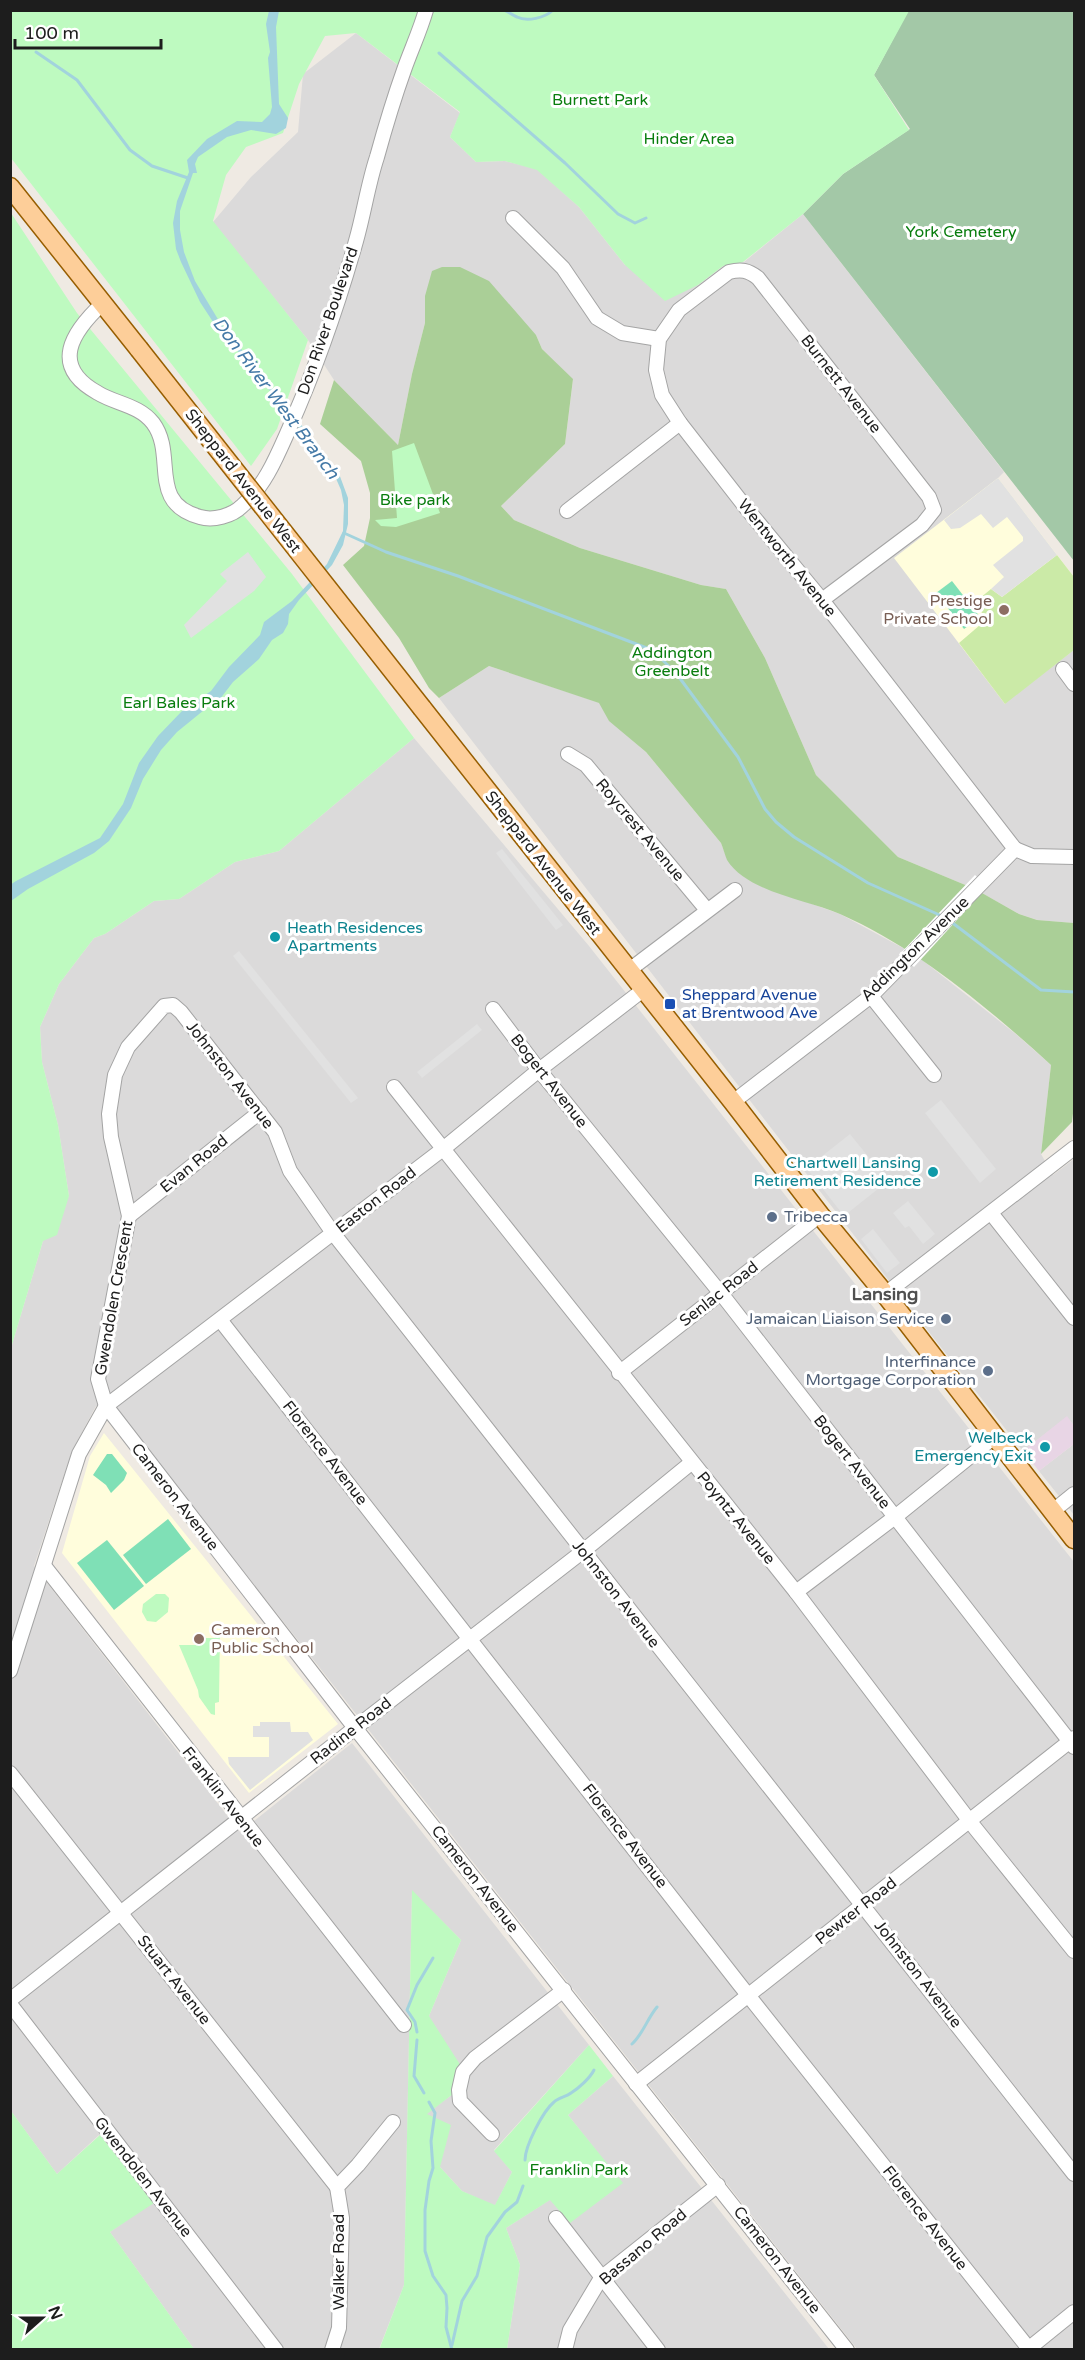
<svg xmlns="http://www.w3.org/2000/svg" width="1085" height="2360" viewBox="0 0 1085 2360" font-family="'Varela Round',sans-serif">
<rect width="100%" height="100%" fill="#efeae3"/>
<g fill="#dbdada">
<path d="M356,33l104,80 -10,24 26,25 29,-1 32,8 42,38 46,58 73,20 25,-19 9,-4h12l59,-48 201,258 -6,6 7,225 69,-53v273l-37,-3 -18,-6 -44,-25 -77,-32 -82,-82 -51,-117 -39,-69 -25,-4 -121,-37 -66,-28 -13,-14 64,-62 8,-64 -31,-31 -6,-14 -111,-39v27l-13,51 -14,71 -64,-65 -26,-40 -95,-118 38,-45 47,-45 5,-58z"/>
<path d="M489,666l111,37 9,17 37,32 75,91 7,18 34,25 78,28 76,41 101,80 34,30 -10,89 12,21 21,-16v267l-7,-9 -44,34 -102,-129 -482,-624z"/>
<path d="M414,738l175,208 485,616v787h-217l-736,-933 -25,-10 -24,45 -38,115 206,266 112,-89 237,302 -95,105 18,22 -17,34 -33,-15 -22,-24 -14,-53 27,-20 -24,-78 32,-76 -49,-49 -8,394 -25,64h-185l-84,-117 43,-30 -54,-67 -42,39 -46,-63v-763l32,-107 26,-45 -11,-71 -16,-63 -2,-35 19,-43 35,-46 11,-4 49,-33 25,-2 56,-37 44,-11z"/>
<path d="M1074,1444v71l-35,-44z"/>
<path d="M613,2076l216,273h-322l13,-84 -14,-37 45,-29 71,-16 -54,-68z"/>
</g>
<path fill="#e8d5e5" d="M1067,1416l7,10v18l-35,27 -16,-20z"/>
<g fill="#fffddc">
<path d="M998,478l76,99 -69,127 -111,-146z"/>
<path d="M104,1433l234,291 -89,69 -187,-240 28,-97z"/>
</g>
<path fill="#cbeaa7" d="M1057,555l17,22v73l-69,54 -46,-61 28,-24 -13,-16 17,-14 11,8z"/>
<path fill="#aacf97" d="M442,267h18l29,14 47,54 6,14 31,30 -8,65 -64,62 13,14 66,28 121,37 25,4 39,69 51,117 82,82 77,32 44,25 18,6 37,3v182l-2,17 -31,32 10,-89c-63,-57 -132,-116 -211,-151 -33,-14 -93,-22 -113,-54 -2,-5 -4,-12 -6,-17l-75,-91 -37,-31 -10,-18 -110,-37 -50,32 -10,-10 -30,-50 -56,-73 21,-19 6,-28v-25l-9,-32 -41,-37 14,-44 64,65 14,-71 13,-51v-27l7,-25z"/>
<path fill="#a3c8a7" d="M908,11h166v550l-271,-347 40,-40 67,-45 -36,-54z"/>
<g fill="#befac0">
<path d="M11,11h898l-35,64 35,55 -66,44 -40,40 -60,48 -20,4 -25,19 -33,16 -40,-36 -46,-58 -42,-37 -32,-9 -29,1 -26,-25 10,-25 -104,-79 -31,3 -26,48 -16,49 -37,14 -20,28 -13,46 95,119 -31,89 -26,37 -240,-308z"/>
<path d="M11,213l66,100 215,261 122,164 -135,113 -44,11 -56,37 -25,2 -49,33 -11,4 -35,46 -19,43 2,35 16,63 11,71 -12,39 -14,6 -32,107z"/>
<path d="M414,443l26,70 -44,14 -15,-1 -6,-6 22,-2 -5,-67z"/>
<path d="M156,1594h9l4,4 -1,14 -12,10 -9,-1 -5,-9 1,-8z"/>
<path d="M215,1631h5l-1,71 -4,1v12l-4,-1 -12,-17 -1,-7 -19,-45h21l3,-7h12z"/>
<path d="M412,1890l49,50 -32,76 32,50 -8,28 -26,20 24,11 -11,42 22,24 33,14 17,-33 -18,-21 95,-106 24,31 -45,39 55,68 -53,40 -20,-23 -44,28 14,37 -13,84 -128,1 25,-65z"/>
<path d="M11,2111l46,63 43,-39 54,68 -44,29 84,117h-183z"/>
</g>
<g fill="#7fe0b6">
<path d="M952,581l28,36 -16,12 -28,-36z"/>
<path d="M107,1454h5l15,19 -3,7 -13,13 -5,-8 -13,-10z"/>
<path d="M168,1519l23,30 -45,35 -23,-29z"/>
<path d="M107,1540l37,46 -30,24 -37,-47z"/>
</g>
<g fill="#e1e1e1">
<path d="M998,478l59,77 -55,42 -11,-8 13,-12 -11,-12 30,-24v-4l-16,-20 -14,11 -12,-14 -21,14 -9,1 -7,-9z"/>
<path d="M248,552l18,25 -12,14 -63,47 -7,-13 43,-44 -7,-7z"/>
<path d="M502,849l61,76 -7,5 -60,-77z"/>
<path d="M239,951l119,147 -7,5 -118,-147z"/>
<path d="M477,1024l5,6 -60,48 -5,-6z"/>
<path d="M941,1100l55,69 -16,14 -55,-70z"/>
<path d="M850,1134l38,47 -44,35 -36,-46 5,-4 -1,-2z"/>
<path d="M908,1201l27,33 -12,10 -14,-18 -4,2 -12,-15z"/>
<path d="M873,1229l27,34 -13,10 -26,-34z"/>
<path d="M260,1722h30l1,10h17l5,8 -63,50 -21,-26 -1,-7h41v-20h-16v-11h7z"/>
</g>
<path fill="#a2d3dd" d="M269,11h10l-3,16 3,77 9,14 -2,10 -10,6 -25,-4 -24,7 -29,20 -3,7 2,9h-4l-13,38v19l4,22 11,29 24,40 119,150 10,27v26l-5,21 -11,20 -33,35 -10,14 -1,10 -5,9 -11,7 -13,19 -26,23 -13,17 -11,7 -32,26 -16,18 -18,29 -12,29 -22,33 -15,12 -66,36 -17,12 -1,-16 6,-4 84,-43 23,-34 16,-41 19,-27 24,-25 29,-20 18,-24 31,-32 4,-13 28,-21 35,-37 16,-33 1,-26 -3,-15 -7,-16 -84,-109 -33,-37 -17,-26 -19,-40 -5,-13 -3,-26 4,-22 12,-29 -2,-12 20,-21 30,-18 25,1 8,-8 2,-7 -4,-49 2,-6 -4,-28z"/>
<path fill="#fff" d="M975,875l12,12 -73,80 -15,-12z"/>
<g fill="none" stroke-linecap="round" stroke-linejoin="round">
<g stroke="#a2d3dd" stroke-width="3">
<path d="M504,10c5,2 8,5 13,7 10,5 28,1 36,-7"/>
<path d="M36,52l41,28 53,70 22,16 36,12"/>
<path d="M439,53l126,110 53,51 17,9 11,-5"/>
<path d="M344,533l42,19 72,24 194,74 24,23 62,84 27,52 11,13 18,15 74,46 76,34"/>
<path d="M950,921l91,69 33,2"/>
<path d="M417,2032l-2,-10 -8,-12 10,-25 16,-27"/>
<path d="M417,2040l-3,36 10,17"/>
<path d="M632,2044c11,-10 15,-25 25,-37"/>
<path d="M429,2102l6,11 -4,28 2,27 -4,13 -4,29v41l8,25 13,19 1,13 -1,19 6,23"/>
<path d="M525,2160c0,-14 18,-49 29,-58 5,-5 12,-5 17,-9 8,-5 19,-15 23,-23"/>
<path d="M452,2345l10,-44 15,-25 10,-39 18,-25 12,-10 6,-16"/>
</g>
<defs>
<g id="minor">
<path d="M513,218l50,50 34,50 25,15 37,6"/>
<path d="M103,303c-31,29 -54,63 -5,90 18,11 41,12 55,30 24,32 -6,80 47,94 13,4 32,-1 42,-11 23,-20 35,-50 47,-77 27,-61 49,-124 67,-188 8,-28 12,-57 21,-84 8,-29 17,-59 27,-87 7,-20 16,-39 22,-60"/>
<path d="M567,511l113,-88"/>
<path d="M822,600l100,-75 12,-15 -5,-13 -171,-219c-10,-8 -17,-9 -29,-6l-50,38 -20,29 -3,31 6,25 18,28 67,86 75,91 193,249"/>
<path d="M1063,669l11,15"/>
<path d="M568,754l18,11 121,145"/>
<path d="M1015,849l17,7 42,1"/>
<path d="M628,971l107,-81"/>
<path d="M871,996l63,79"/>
<path d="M493,1009l46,61 188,231 347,446"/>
<path d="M394,1087l402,505 179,236 99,123"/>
<path d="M733,1102l138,-106 144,-147"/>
<path d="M991,1213l83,105"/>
<path d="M129,1216l131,-104"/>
<path d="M885,1294l189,-146"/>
<path d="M221,1321l519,664 290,365"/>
<path d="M619,1373l201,-158"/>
<path d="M1053,1511l21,-17"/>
<path d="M45,1567l359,458"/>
<path d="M796,1592l99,-75 99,-80"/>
<path d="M10,1671l69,-217 27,-48 337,-257 96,-79 104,-80"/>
<path d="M10,1773l327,414"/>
<path d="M10,2000l345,-272 227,-176 109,-89"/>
<path d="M10,2004l266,346"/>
<path d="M636,2084l438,-346"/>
<path d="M492,2134l-32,-33 -1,-11 4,-18 12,-14 89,-68"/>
<path d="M556,2218l102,132"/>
<path d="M332,2350l7,-22 3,-110 -5,-31 21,-22 35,-43"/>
<path d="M565,2350l5,-20 31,-52 117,-93"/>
<path d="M847,2350l-499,-631 -242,-313 -8,-27 31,-163 -18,-79 -2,-23 6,-39 13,-28 36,-41 9,-1 8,7 94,120 15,39 43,62 741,941"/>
<path d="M1027,2350l47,-38"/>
</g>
<g id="major">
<path d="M10,187l129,162"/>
<path d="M422,708l311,394 87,113 65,79 189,245"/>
</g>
</defs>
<use href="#minor" stroke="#a4a4a4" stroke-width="16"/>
<use href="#major" stroke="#975e00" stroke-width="21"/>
<use href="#minor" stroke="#fff" stroke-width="14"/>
<use href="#major" stroke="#fdce99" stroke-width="18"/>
<defs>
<path id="major-bridge" d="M139,349l283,359"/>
</defs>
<use href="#major-bridge" stroke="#975e00" stroke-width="21" stroke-linecap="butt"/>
<use href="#major-bridge" stroke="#fdce99" stroke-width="18"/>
</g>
<g fill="#8d6e63" stroke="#fff" stroke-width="2">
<circle cx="1004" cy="610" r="6"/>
<circle cx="199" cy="1639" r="6"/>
</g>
<g fill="#0f9aa8" stroke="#fff" stroke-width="2">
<circle cx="275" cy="937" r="6"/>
<circle cx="933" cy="1172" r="6"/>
<circle cx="1045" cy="1447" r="6"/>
</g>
<rect fill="#1a4fb4" stroke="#fff" stroke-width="2" x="664" y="998" width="12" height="12" rx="3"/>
<g fill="#5c6f8a" stroke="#fff" stroke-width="2">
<circle cx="772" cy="1217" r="6"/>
<circle cx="946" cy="1319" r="6"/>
<circle cx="988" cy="1371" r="6"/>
</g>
<g text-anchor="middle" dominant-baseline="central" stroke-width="6" stroke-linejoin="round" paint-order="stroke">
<g font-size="16" fill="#097d0e" stroke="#fff">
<text x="600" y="100">Burnett Park</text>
<text x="689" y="139">Hinder Area</text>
<text x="961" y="232">York Cemetery</text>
<text x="415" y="500">Bike park</text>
<text x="672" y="653">Addington<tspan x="672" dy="18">Greenbelt</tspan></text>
<text x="179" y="703">Earl Bales Park</text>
<text x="579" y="2170">Franklin Park</text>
</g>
<g font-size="16" fill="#1d1d1d" stroke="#fff">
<text transform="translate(328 321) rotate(-71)">Don River Boulevard</text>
<text transform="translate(841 384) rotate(52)">Burnett Avenue</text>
<text transform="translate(243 481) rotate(52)">Sheppard Avenue West</text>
<text transform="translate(787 558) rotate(51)">Wentworth Avenue</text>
<text transform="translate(640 830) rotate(50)">Roycrest Avenue</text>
<text transform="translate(543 863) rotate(52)">Sheppard Avenue West</text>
<text transform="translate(915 949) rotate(-44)">Addington Avenue</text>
<text transform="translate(230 1075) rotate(52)">Johnston Avenue</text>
<text transform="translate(549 1081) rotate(52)">Bogert Avenue</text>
<text transform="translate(194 1164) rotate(-39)">Evan Road</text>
<text transform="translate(376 1200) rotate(-38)">Easton Road</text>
<text transform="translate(719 1294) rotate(-38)">Senlac Road</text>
<text transform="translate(114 1298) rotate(-80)">Gwendolen Crescent</text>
<text transform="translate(325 1453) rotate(52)">Florence Avenue</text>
<text transform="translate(852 1462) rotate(52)">Bogert Avenue</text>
<text transform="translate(175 1497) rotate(52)">Cameron Avenue</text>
<text transform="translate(736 1518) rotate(51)">Poyntz Avenue</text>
<text transform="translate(616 1594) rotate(52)">Johnston Avenue</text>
<text transform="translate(351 1731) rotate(-38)">Radine Road</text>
<text transform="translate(223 1797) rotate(52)">Franklin Avenue</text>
<text transform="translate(625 1836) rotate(52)">Florence Avenue</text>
<text transform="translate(475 1879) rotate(52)">Cameron Avenue</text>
<text transform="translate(856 1911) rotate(-38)">Pewter Road</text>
<text transform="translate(918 1974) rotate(52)">Johnston Avenue</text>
<text transform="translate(174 1980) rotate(52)">Stuart Avenue</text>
<text transform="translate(143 2177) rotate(52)">Gwendolen Avenue</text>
<text transform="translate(925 2218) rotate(52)">Florence Avenue</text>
<text transform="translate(643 2247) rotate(-40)">Bassano Road</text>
<text transform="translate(777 2260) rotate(52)">Cameron Avenue</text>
<text transform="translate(339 2262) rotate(-90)">Walker Road</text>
</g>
<g font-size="16" fill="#785e54" stroke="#fff" text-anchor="end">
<text x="992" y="601">Prestige<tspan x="992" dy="18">Private School</tspan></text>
<text x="211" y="1630" text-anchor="start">Cameron<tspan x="211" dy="18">Public School</tspan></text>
</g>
<g font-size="16" fill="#0d838f" stroke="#fff" text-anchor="end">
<text x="287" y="928" text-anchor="start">Heath Residences<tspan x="287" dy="18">Apartments</tspan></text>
<text x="921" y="1163">Chartwell Lansing<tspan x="921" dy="18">Retirement Residence</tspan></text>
<text x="1033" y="1438">Welbeck<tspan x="1033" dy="18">Emergency Exit</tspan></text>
</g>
<g font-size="16" fill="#164399" stroke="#fff" text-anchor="start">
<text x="682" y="995">Sheppard Avenue<tspan x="682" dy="18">at Brentwood Ave</tspan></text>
</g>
<g font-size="16" fill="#4e5e75" stroke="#fff" text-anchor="end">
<text x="784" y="1217" text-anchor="start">Tribecca</text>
<text x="934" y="1319">Jamaican Liaison Service</text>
<text x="976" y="1362">Interfinance<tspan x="976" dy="18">Mortgage Corporation</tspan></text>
</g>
<g font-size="18" font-style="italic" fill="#457aa7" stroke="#fff">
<text transform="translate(276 398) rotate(53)">Don River West Branch</text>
</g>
<g font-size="18" font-weight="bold" fill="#505050" stroke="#fff">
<text x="885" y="1294">Lansing</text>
</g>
</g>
<rect width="1085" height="2360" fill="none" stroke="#1d1d1d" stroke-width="24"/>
<g transform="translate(42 2318) rotate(69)" stroke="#ffffff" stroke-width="4.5" paint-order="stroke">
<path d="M0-4.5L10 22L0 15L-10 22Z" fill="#1d1d1d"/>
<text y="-9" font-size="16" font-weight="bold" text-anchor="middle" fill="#1d1d1d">N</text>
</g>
<path d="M15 39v9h146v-9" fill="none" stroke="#1d1d1d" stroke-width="3"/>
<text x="24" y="39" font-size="18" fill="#1d1d1d" stroke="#ffffff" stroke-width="4.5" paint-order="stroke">100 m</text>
</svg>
